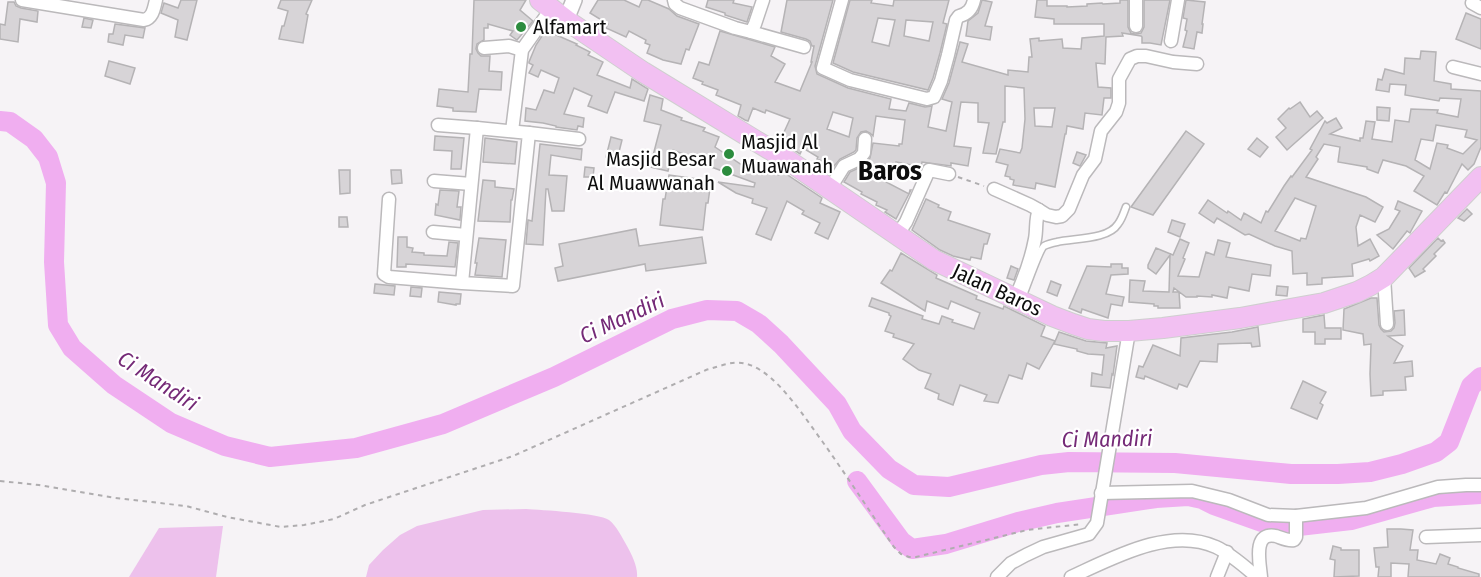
<svg xmlns="http://www.w3.org/2000/svg" width="1481" height="577" viewBox="0 0 1481 577" font-family="'Fira Sans Condensed',sans-serif">
<rect width="100%" height="100%" fill="#f6f3f6"/>
<g fill="#edc1ec">
<path d="M526,509c15,1 73,4 83,11 7,5 14,19 18,26 5,9 11,21 10,31h-271l3,-12 14,-15 17,-15 17,-9 66,-16z"/>
<path d="M223,526l-7,51h-87l30,-49z"/>
</g>
<g fill="none" stroke-linecap="round" stroke-linejoin="round">
<g stroke="#f0aef0" stroke-width="20">
<path d="M0,121l10,1 24,17 14,18 8,26 -2,79 4,63 14,23 42,37 57,38 54,23 45,11 86,-9 87,-24 111,-47 118,-58 35,-9 30,1 22,13 22,20 56,60 15,27 37,38 25,16 35,2 92,-22 28,-3 106,1 116,11h47l32,-2 32,-8 34,-12 13,-10 22,-56 10,-9"/>
<path d="M857,481l44,60 11,8 34,-5 72,-22 39,-9 99,-15 32,-2 14,3 12,6 48,17 28,5 61,-7 82,-23 48,-3"/>
</g>
</g>
<g fill="#d7d4d7" stroke="#b5b3b5" stroke-width="1.5" fill-rule="evenodd">
<path d="M181,0h16l-10,40 -12,-3 3,-17 -17,-7 3,-10 14,5z"/>
<path d="M281,0h31l-6,14 2,1 -5,28 -24,-4 3,-13h2l4,-15 -10,-3z"/>
<path d="M474,0h52l-6,10 13,11 -16,19 -7,-5 3,-4 -25,-7v4h-4v12l-7,4 -1,5 2,4 3,3h9l-1,15 13,1 -1,18 -22,-1 -3,23 -23,-1v-3l-16,-2 2,-17 29,3 2,-38h2z"/>
<path d="M598,0h26l15,7 3,-7h6l21,9 8,7 22,8 -10,26 -3,-1 -5,15 -18,-4 -16,-7 3,-8 -5,-2 1,-3 -17,-9 -3,6 -20,-9 2,-4 -18,-11z"/>
<path d="M708,0h26l-1,3 19,4 -5,15 -22,-7v-2l-19,-6z"/>
<path d="M787,0h46l-18,66 2,8 31,14 43,11 -2,10 17,2 3,-8 16,4 7,-1 -4,21 18,4 6,-29 -10,-3 7,-16 11,-41 8,2 -6,18 46,13v-5l20,2 1,-15h3l-2,-18 9,-1v3l23,-2 1,9 18,1 1,-11 22,-2v-12h-50v-5l-19,-2 2,-17h10v6h20v1l20,-1v-2l15,-1 1,1 17,-1v-3h8v27l3,6 4,1 6,-1 3,-6v-27h26l-9,45 -11,-2h-8v-6l-1,-1 -19,-3 1,3 -17,1 -1,27 -9,-1 2,24 13,1v10h-7l-2,17 -17,-2 -2,16 -16,-3 -1,8h-1l-10,53 -19,-4 -1,6 -22,-4 1,-5 -4,-1v-2l-5,-1 3,-11 -12,-3 4,-13 20,4 2,-5 3,-29 -1,-31 -19,-2v36h-2l-7,32 -13,-1 6,-30 -11,-1v-19l-17,-1 -7,44 17,2 -3,18 -17,-3v3l-29,-4 -1,5 -25,-5 -1,5 -9,15 23,12 1,-4h1l-15,29 -11,-7 2,-2 -11,-5 1,-3 -16,-8 1,-2 -18,-10 6,-10 13,-6 7,-8 3,-15 26,3v-2h3l3,-24 -29,-4 -3,20 -3,-3 -4,-2 -5,1 -4,6 -1,12 -2,2 -14,7 -6,7 -17,-7 1,-2 -15,-9 -3,6 -20,-13 10,-22 -24,-9 -1,3 -12,-5 -5,13 -3,-1 -7,-4 3,-11 -25,-10 2,-5 -16,-6 1,-2 -10,-4 6,-16 10,3 11,-34 55,16 -4,9 14,8 -10,18 25,9 12,-29h-1l3,-16h-2l-2,-5 -4,-2 -25,-7zM1034,108h21l-3,19 -17,-1zM833,112l20,6 -4,19 -22,-8z"/>
<path d="M850,0h22l-1,3 22,3 1,-6h55l-6,23 4,1 -7,29 -7,25 -5,12 -75,-18 -20,-9zM878,18l17,2 -6,26 -17,-4zM906,20l27,2 -4,19 -25,-5z"/>
<path d="M982,0l10,2 -7,24 7,1 -2,13 -24,-4 2,-15 10,-8z"/>
<path d="M1186,0l19,2 -3,22h1l-1,9 -5,-1 -3,17 -11,-2 4,-16 -2,-1 2,-11 -4,-1z"/>
<path d="M8,2h6l2,4 5,2 17,3 -1,11 -17,-3 -2,23 -18,-3v-15l5,1z"/>
<path d="M1466,13l15,6v30l-25,-10z"/>
<path d="M84,18l9,2 -2,8 -9,-1z"/>
<path d="M115,24l30,4 -2,10 -18,-3 -2,10 -15,-3 1,-8h4z"/>
<path d="M548,27l7,3 -1,4 23,10 -1,1 14,7 -2,3 15,7 -6,13 33,13 2,-9 16,10 -4,12 -29,-9 -8,21 -19,-7 4,-10 -18,-8 -10,26 20,4 -1,9 -5,-1 -1,4 -21,-3v-1l-13,-3 -18,-2 1,-13 10,2 8,-20 10,3 5,-15 -18,-8 -3,7 -9,-4 4,-8 -4,-2v-1l7,-17z"/>
<path d="M1421,51l15,1 -2,29 17,3v5l30,2v56l-7,17 -6,6 -6,-6 -15,29 -2,-1 -8,13 -23,-14 10,-15 -18,-10 -23,-6 -5,13 -11,-4v-2l-29,-5 2,-15 -16,-3 -8,13 2,2 -12,18 60,20 17,10 -8,15 -15,-7 -4,12 2,19 12,-7 9,17 -9,5 -1,-2 -17,5 1,12 -31,2v6l-15,1v-12l-14,1 -1,-23 -17,-5 -26,-12 -4,1 -28,-17 -3,5 -15,-10 9,-13 19,13 1,-2 13,9 3,-7 17,10 5,-12 2,1 16,-26 7,-10 1,1 20,-27 -2,-1 15,-28 2,2 9,-5 6,10 -12,6 30,7v-3h3l3,-17 9,1 -3,17 20,3 3,-22 14,2 2,-13 27,1 -1,3 21,4 3,-18 -21,-1 -1,3 -34,-6 1,-10 -16,-1 -1,8 -13,-2 2,-11 4,1 3,-11 19,5 1,-16 15,1zM1436,125l31,5 -2,7 12,3 -14,14 -16,-6 1,-3 -11,-2 -7,26 -15,-9 6,-21 12,2zM1295,198l21,8 -10,33 -5,-1 -1,3 -25,-10z"/>
<path d="M109,61l26,7 -5,16 -25,-8z"/>
<path d="M650,95l13,4 -2,11 21,8 -1,2 24,8 -2,3 16,6 -4,10 33,22 2,-5 29,11 2,-3 5,2 36,24 -2,5 20,9 -12,27 -13,-6 5,-10 -18,-9 2,-3 -17,-10 -16,39 -15,-6 11,-26 -15,-5 1,-4 -17,-6 -18,-11 36,5 1,-4 -60,-22 1,-2 -23,-9 -5,21 -18,-4 11,-42 -17,-4z"/>
<path d="M1300,102l10,15 7,-6 6,7 -36,32 -11,-13 10,-9 -8,-9 11,-11 1,1z"/>
<path d="M1377,107l13,1 -1,13 -12,-1z"/>
<path d="M1186,131l18,13 -51,71 -22,-8z"/>
<path d="M435,136l29,2 -3,31h-10l1,-18 -18,-1z"/>
<path d="M611,137l11,3 -5,20 -11,-3z"/>
<path d="M485,138l32,4 -2,22 -32,-2z"/>
<path d="M1257,138l11,9 -8,10 -12,-8z"/>
<path d="M540,144l42,5 -1,11 -30,-5 -2,20 18,1 -3,35h-12l-4,-22h-2l-3,56 -17,-1 2,-24 4,1z"/>
<path d="M1077,152l9,3 -6,11 -7,-3z"/>
<path d="M585,167l9,1 -1,9h-9z"/>
<path d="M339,170h11v23l-10,1z"/>
<path d="M391,170h10l1,13 -10,1z"/>
<path d="M669,175l42,6 -3,22h-2l-3,27 -43,-5 3,-26h2z"/>
<path d="M483,180l12,1v6l19,2 -2,11h-1l-1,22 -32,-1z"/>
<path d="M440,190l19,1 -2,16h4l-1,13 -25,-5 1,-11 2,1z"/>
<path d="M926,199l13,6 -1,2 13,5 -3,8 42,14 -3,10h-3l-3,15 -10,-2 -1,3 -17,-4 -13,-6 -28,-20z"/>
<path d="M1398,201l24,10 -11,20 -1,2 -3,-2 -14,18 -16,-14 12,-6 11,-18 -5,-2z"/>
<path d="M1467,209l5,5 -8,7 -6,-3z"/>
<path d="M339,217h8l1,10h-9z"/>
<path d="M1172,220l13,4 -5,13 -12,-5z"/>
<path d="M636,229l3,17 63,-9 4,26 -60,8 -1,-7 -87,17 -3,-13 8,-2 -4,-22z"/>
<path d="M398,237h9v10l6,1 -1,4 12,1v2l23,1 2,-14 9,1 -3,24 -49,-3v3h-9z"/>
<path d="M479,238l27,2 -4,37 -27,-2 2,-12h-2z"/>
<path d="M1438,238l3,3 2,-1 2,3 -11,11 2,2 -13,13 2,2 -10,6 -6,-9z"/>
<path d="M1180,239l9,4 -6,15 2,1 -7,17 21,1 7,-25 8,3 4,-15 12,3 -4,14 45,8 -1,11 -18,-2 -3,17 -20,-4 -2,11 -15,-3v2l-15,-1v1h-11l-12,-9 -1,4h6l1,16h-22v-2h-4v-2l-25,-2 1,-22 15,1 -2,10 26,1 1,-37 -14,19 -8,-6v-3l8,-17 17,7z"/>
<path d="M901,253l36,22 -1,3 41,18 -1,3 27,10 1,-3 41,20 -4,10 14,5 -16,28 -12,-6 -5,16 -13,-4 -11,28 -14,-2 3,-6 -27,-10 -7,20 -15,-6 1,-5 -14,-6 6,-14 -12,-4 -16,-11 11,-15 -21,-7 1,-3 -9,-3 6,-15 -2,-1v-2l-20,-7 3,-8 51,18 -1,3 17,5 3,-8 11,4 -1,2 22,7 6,-16 -29,-12 -3,8 -21,-8 -2,10 -44,-28 9,-13 2,1z"/>
<path d="M1111,264h11v4h6v6l-17,1 -5,19 18,3 -2,9 -11,-2 -3,14 -26,-9 -1,4 -12,-5 18,-42 24,1z"/>
<path d="M1011,266l7,3 -4,11 -7,-2z"/>
<path d="M1051,281l10,4 -4,11 -10,-4z"/>
<path d="M375,284l20,2 -1,9 -20,-2z"/>
<path d="M1277,286l11,1 -1,9 -11,-1z"/>
<path d="M411,287l11,1 -1,9 -11,-1z"/>
<path d="M439,292l22,2 -1,10h-4v1l-18,-3z"/>
<path d="M1371,298h6l2,27 2,4 3,3 7,-1 3,-3 1,-5 -1,-12 10,-1 1,25 -17,1 15,10 -9,17 18,-2 1,15 -8,1 1,13 -23,1v4l-12,1 -1,-22 1,-30 -7,1 -1,-11 -20,-4 1,-21z"/>
<path d="M1324,315l1,13h16v11h-16v5h-10v-12h-12v-13z"/>
<path d="M1258,327l2,19 -8,1 -1,-4 -33,1 -1,18 -17,-1 -13,26 -8,-3 -2,5 -32,-13 -1,3 -8,-2 3,-11 4,1 10,-22 27,11 1,-18 51,-6z"/>
<path d="M1059,332l27,9 21,2 -1,5 11,-2 -4,29 -1,-1 -2,14 -19,-2 1,-13 10,2 2,-20 -16,-1 -11,-3v-2l-23,-5z"/>
<path d="M1303,381l23,11 -6,11 3,2 -6,14 -26,-11z"/>
<path d="M1387,529h14l12,1 -3,20h8l-1,10 19,4 4,-10 10,4 -2,6 10,3v1l21,6v3h-71l1,-13 -18,-1v14h-13l1,-10h-3l-2,-19 14,-1z"/>
<path d="M1333,546l8,2v2h18v26l-25,1 1,-17 -5,-1z"/>
</g>
<g fill="none" stroke-linecap="round" stroke-linejoin="round">
<defs>
<path id="service" d="M1022,298c4,-9 17,-48 22,-52 4,-2 8,-3 13,-4 17,-4 51,-2 61,-18 4,-5 6,-12 8,-17"/>
<g id="minor">
<path d="M22,0l122,20c9,-2 10,-12 12,-20"/>
<path d="M674,0l1,4 5,4 55,20 16,4 4,-8 8,-24"/>
<path d="M842,0l-19,68 27,12 77,19 7,-2 7,-16 7,-26 8,-35 3,-4c9,-2 13,-7 15,-16"/>
<path d="M1136,0v26"/>
<path d="M1472,3l9,5"/>
<path d="M751,32l53,15"/>
<path d="M1171,41l7,-41"/>
<path d="M484,48l25,-2 13,4"/>
<path d="M1453,67l28,7"/>
<path d="M438,125l39,3"/>
<path d="M512,131l10,-81 29,-41"/>
<path d="M529,133l50,6"/>
<path d="M434,181l37,3"/>
<path d="M994,189l36,16 9,5"/>
<path d="M829,190l15,-24 15,-7 5,-6 1,-14"/>
<path d="M389,199l-5,75 5,3 73,6 51,3 16,-153 -52,-5 -15,155"/>
<path d="M433,232l33,3"/>
<path d="M897,235l9,-13 23,-52 20,4"/>
<path d="M1384,277l3,47"/>
<path d="M1015,298c9,-19 16,-38 20,-59 2,-10 0,-20 4,-29l8,5 9,2 6,-1 7,-7 14,-34 12,-16 6,-28 15,-19 3,-9v-24l11,-20 7,-3h9l27,6 24,2"/>
<path d="M1101,493l91,-2 37,9 39,15 28,1 70,-8 72,-21 28,-2h15"/>
<path d="M1426,537l55,-2"/>
<path d="M997,577l14,-14 15,-8 17,-8 46,-13 8,-11 32,-192"/>
<path d="M1071,577c42,-19 99,-51 145,-30 15,7 28,19 41,30"/>
<path d="M1217,577l10,-25"/>
<path d="M1261,577c-1,-13 -9,-46 15,-41 6,2 11,5 18,4l2,-3v-21"/>
</g>
<path id="tertiary" d="M566,20l8,-20"/>
<path id="primary" d="M540,0l26,20 77,52 146,89 145,99 118,56 21,8 15,5 16,2h25l34,-3 77,-10 84,-15 33,-11 14,-7 13,-8 97,-100"/>
</defs>
<use href="#service" stroke="#bbb9bb" stroke-width="9"/>
<use href="#minor" stroke="#bbb9bb" stroke-width="15"/>
<use href="#tertiary" stroke="#bbb9bb" stroke-width="18"/>
<use href="#primary" stroke="#cfcfcf" stroke-width="22"/>
<g stroke="#afadaf" stroke-width="2" stroke-dasharray="4.5 4.5" stroke-linecap="butt">
<path d="M958,177l26,9"/>
<path d="M0,481l39,4 76,13 71,8 41,11 54,10 23,-2 30,-6 31,-14 148,-49 193,-86c15,-4 29,-11 44,-5 28,10 55,53 72,76 25,35 48,71 72,106l7,7 8,3h7l111,-27 55,-6"/>
</g>
<use href="#service" stroke="#fff" stroke-width="6"/>
<use href="#minor" stroke="#fff" stroke-width="12"/>
<use href="#tertiary" stroke="#fff" stroke-width="15"/>
<use href="#primary" stroke="#f2c0f2" stroke-width="20"/>
</g>
<g fill="#2c8c3e" stroke="#fff" stroke-width="2">
<circle cx="521" cy="27" r="6"/>
<circle cx="729" cy="154" r="6"/>
<circle cx="727" cy="171" r="6"/>
</g>
<g text-anchor="middle" dominant-baseline="central" stroke-width="4.5" stroke-linejoin="round" paint-order="stroke">
<g font-size="21" fill="#0d0d0d" stroke="#fff" text-anchor="start">
<text x="533" y="27">Alfamart</text>
<text x="741" y="142">Masjid Al<tspan x="741" dy="24">Muawanah</tspan></text>
<text x="715" y="159" text-anchor="end">Masjid Besar<tspan x="715" dy="24">Al Muawwanah</tspan></text>
</g>
<g font-size="21" fill="#0d0d0d" stroke="#fff">
<text transform="translate(997 290) rotate(25)">Jalan Baros</text>
</g>
<g font-size="22" font-style="italic" fill="#752a77" stroke="#fff">
<text transform="translate(622 318) rotate(-25)">Ci Mandiri</text>
<text transform="translate(158 381) rotate(33)">Ci Mandiri</text>
<text transform="translate(1107 439) rotate(-1)">Ci Mandiri</text>
</g>
<g font-size="27" font-weight="bold" fill="#0d0d0d" stroke="#fff">
<text x="890" y="171">Baros</text>
</g>
</g>
</svg>
